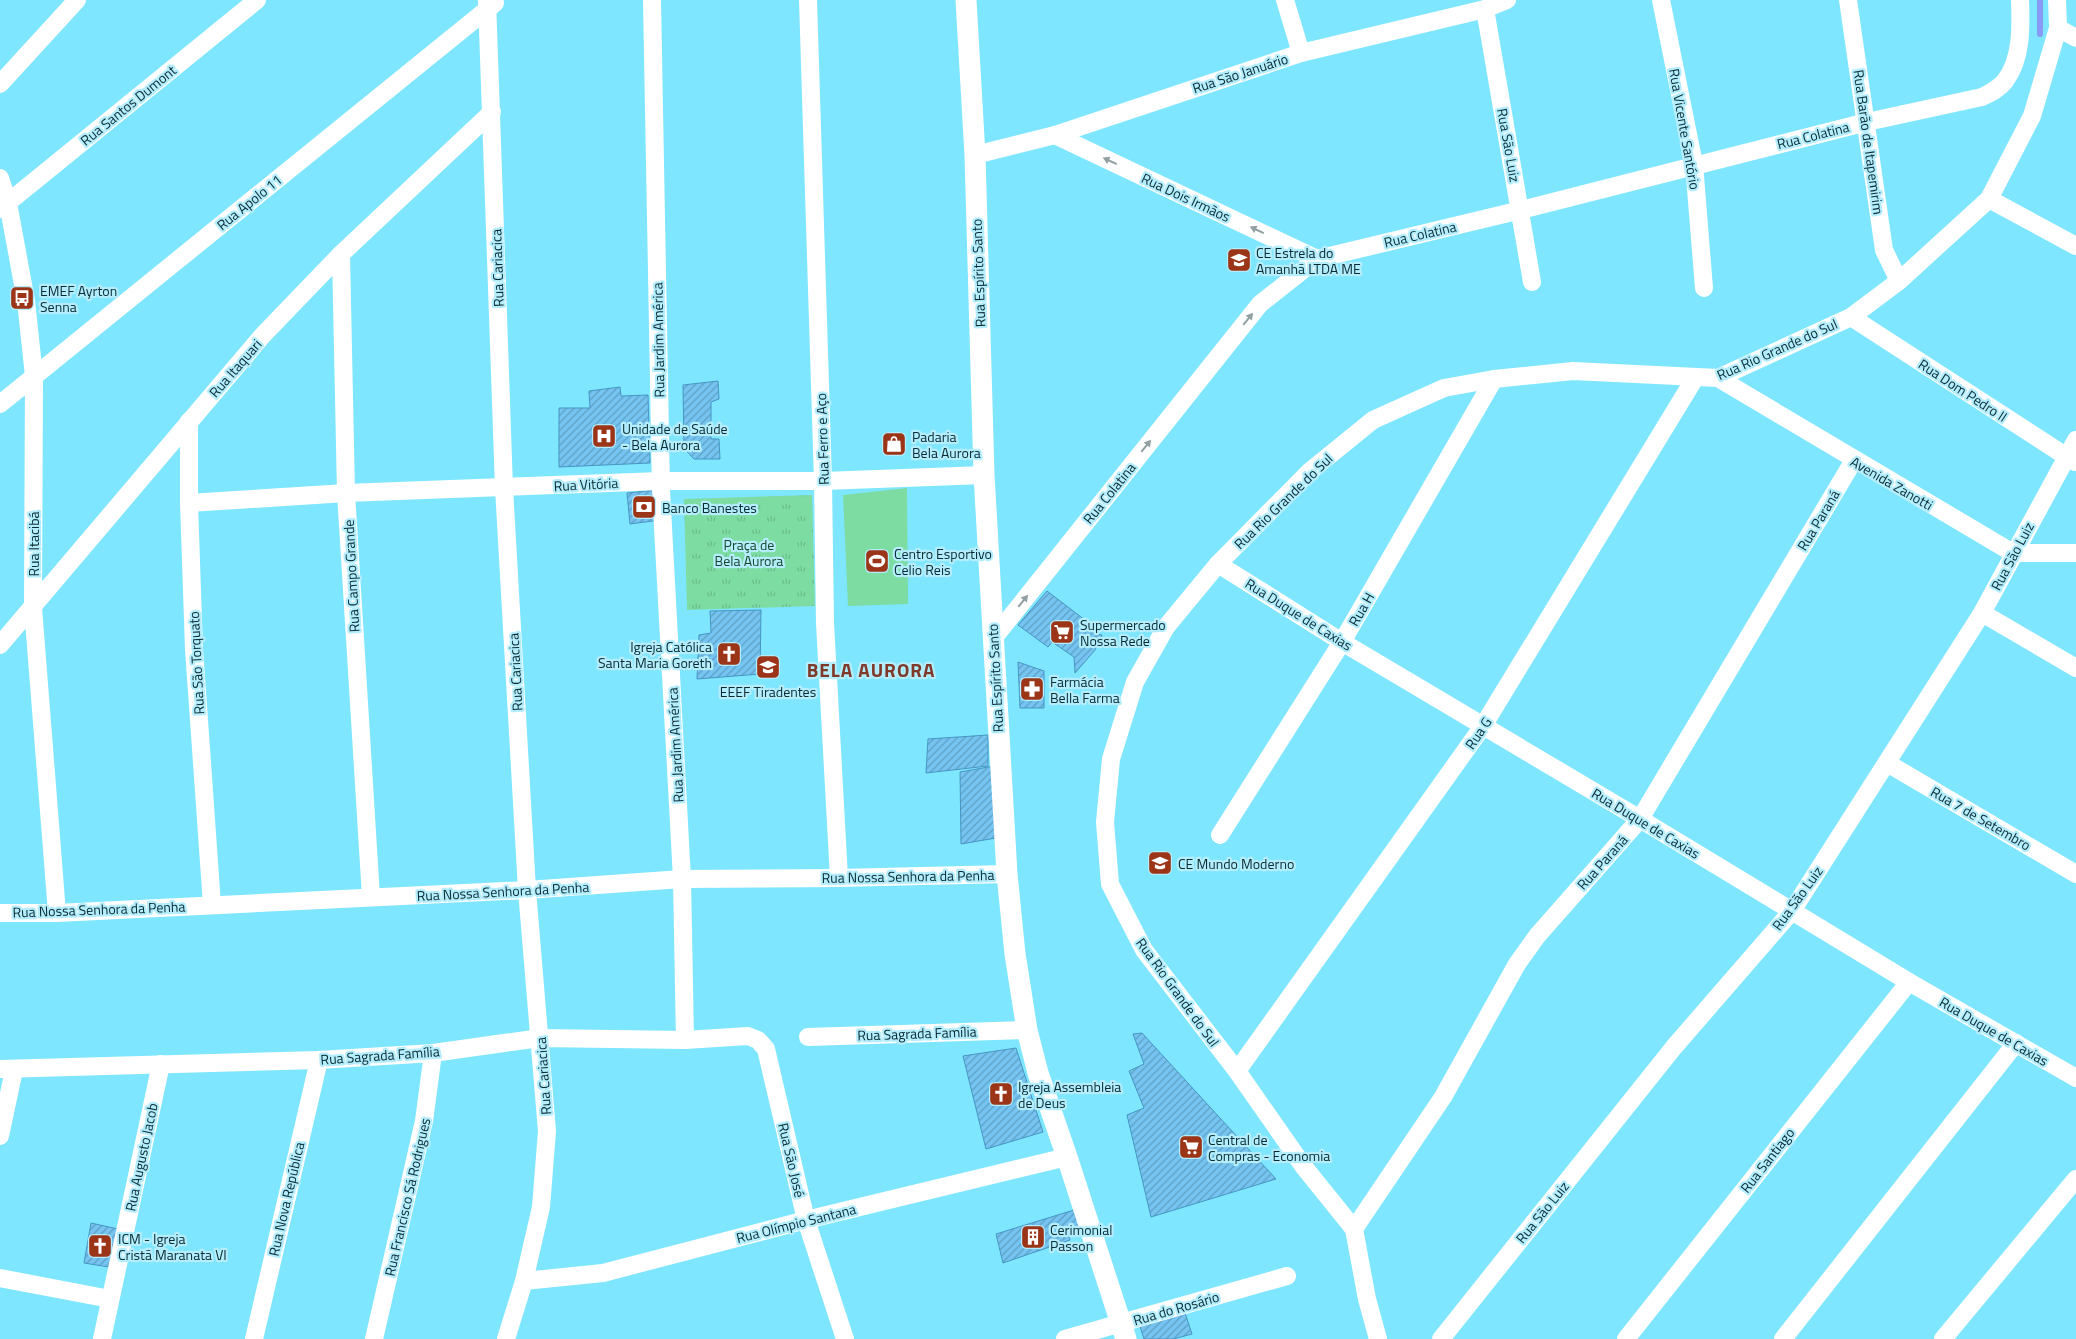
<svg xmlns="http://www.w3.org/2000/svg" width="2076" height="1339" viewBox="0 0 2076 1339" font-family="'Titillium Web',sans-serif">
<defs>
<pattern id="park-tufts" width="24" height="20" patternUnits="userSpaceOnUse" patternTransform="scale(1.25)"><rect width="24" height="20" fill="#7cdca1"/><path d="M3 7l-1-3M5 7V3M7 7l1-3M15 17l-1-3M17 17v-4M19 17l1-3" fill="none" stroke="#6abd8b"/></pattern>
<pattern id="building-hatch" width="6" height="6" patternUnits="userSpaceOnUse" patternTransform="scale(1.25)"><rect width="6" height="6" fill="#75c4f1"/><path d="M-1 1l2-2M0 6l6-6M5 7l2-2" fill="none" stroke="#5e9fc4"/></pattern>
</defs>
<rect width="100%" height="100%" fill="#7fe6ff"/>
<path fill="url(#park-tufts)" d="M812,495l3,111 -128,4 -3,-111z"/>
<path fill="#7cdca1" d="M907,488l1,116 -60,2 -5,-111z"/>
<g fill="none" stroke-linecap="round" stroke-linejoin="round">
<path stroke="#8999f6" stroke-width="6" d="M2040,34v-34"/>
</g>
<g fill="url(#building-hatch)" stroke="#4696c2">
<path d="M718,381l1,18 -8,3v37h8l1,20h-26l-10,-11 -1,-63z"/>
<path d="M620,387l1,9 27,-1 2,68 -91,4v-59h31l-1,-17z"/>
<path d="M657,490l3,30 -30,4 -3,-31z"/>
<path d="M1047,591l51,39 -2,4 6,1 -7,15 -20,23 -1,-16 -22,-15 -4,5 -30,-22z"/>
<path d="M761,610l-1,64 -63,5 2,-44 12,-2 -1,-22z"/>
<path d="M1018,662l26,9v37h-24z"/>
<path d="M988,735v31l-62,7 2,-34z"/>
<path d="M994,766l2,72 -35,6 -1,-72z"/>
<path d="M1142,1033l134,146 -125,38 -24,-102 17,-7 -15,-37 15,-7 -11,-30z"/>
<path d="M1016,1048l27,84 -57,17 -23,-93z"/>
<path d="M1074,1210l9,22 -15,2 2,6 -67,23 -7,-29z"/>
<path d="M91,1223l27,6 -9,38 -25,-4z"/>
<path d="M1184,1310l8,24 -19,5h-29l-5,-16z"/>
</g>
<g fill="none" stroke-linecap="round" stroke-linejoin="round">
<g stroke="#fff" stroke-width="18">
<path d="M487,0l17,488 23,402 20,241 -6,76 -17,74 -18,58"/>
<path d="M652,0l9,490 21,389 3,161"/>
<path d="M808,0l15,481 2,142 14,255"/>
<path d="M1285,0l16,53"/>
<path d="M1661,0l33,164 10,124"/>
<path d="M1848,0l36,250 15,31"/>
<path d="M1485,9l47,273"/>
<path d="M2058,28l18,10"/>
<path d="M0,84l77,-84"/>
<path d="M1055,135l262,124"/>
<path d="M975,155l80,-20 246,-82 184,-44 22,-9"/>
<path d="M0,178l8,25 18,98 8,75 -1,232 24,305"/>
<path d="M1989,199l87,47"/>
<path d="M0,209l257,-209"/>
<path d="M341,254l5,239 25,404"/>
<path d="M1851,317l224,145"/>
<path d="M1718,378l295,175h63"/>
<path d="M0,404l495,-401"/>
<path d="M189,421v82l5,146 18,256"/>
<path d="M189,503l157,-10 315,-12h162l161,-6"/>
<path d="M1218,564l124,78 298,177 269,163 167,96"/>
<path d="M1982,613l94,55"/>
<path d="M993,639l267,-335 57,-45 204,-49 346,-88 115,-25c8,-4 17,-8 23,-16 17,-22 16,-55 15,-81"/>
<path d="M0,645l263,-310 78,-81 151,-142"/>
<path d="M1887,763l189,111"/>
<path d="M1220,835l122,-193 152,-263"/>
<path d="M0,913h57l470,-23 155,-11 157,-1 168,-4"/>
<path d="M808,1037l219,-7"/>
<path d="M0,1069l319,-9 114,-7 107,-15 145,2 63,-4 10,4 8,9 40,171 39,119"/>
<path d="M1237,1071l246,-345 212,-348"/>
<path d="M0,1136l14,-66"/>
<path d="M1354,1229l89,-132 74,-133 20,-28 103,-117 214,-359"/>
<path d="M0,1278l110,21"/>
<path d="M524,1281l79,-8 203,-53 261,-63"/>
<path d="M102,1339l59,-275"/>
<path d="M254,1339l65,-279"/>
<path d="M374,1339l50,-218 9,-68"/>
<path d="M1065,1339l222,-63"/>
<path d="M1378,1339l-11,-40 -13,-70 -50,-62 -67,-96 -93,-121 -34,-66 -5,-62 6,-63 24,-77 31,-55 52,-63 91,-92 64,-52 71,-32 50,-9 79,-8 145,7 133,-61 48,-36 90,-82 43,-83 26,-88 -1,-28"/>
<path d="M1441,1339l233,-292 118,-136 190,-298 94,-173"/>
<path d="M1626,1339l283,-357"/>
<path d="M1783,1339l233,-296"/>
<path d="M1943,1339l133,-160"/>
</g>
<path stroke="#fff" stroke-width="21" d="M966,0l9,155 9,320 23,399 8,80 12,76 11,43 29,84 59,182"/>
</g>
<defs><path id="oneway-solid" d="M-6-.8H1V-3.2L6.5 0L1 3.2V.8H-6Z" transform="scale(1.25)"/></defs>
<g fill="#90a0a3">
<use href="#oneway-solid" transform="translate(1110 161) rotate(-155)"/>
<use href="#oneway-solid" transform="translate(1257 230) rotate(-155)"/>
<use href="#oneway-solid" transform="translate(1248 319) rotate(-51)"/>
<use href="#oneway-solid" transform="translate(1146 446) rotate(-51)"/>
<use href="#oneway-solid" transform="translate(1023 601) rotate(-51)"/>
</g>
<defs>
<symbol id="school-square" viewBox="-11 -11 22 22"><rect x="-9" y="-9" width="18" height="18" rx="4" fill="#9c3418" stroke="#b4edfc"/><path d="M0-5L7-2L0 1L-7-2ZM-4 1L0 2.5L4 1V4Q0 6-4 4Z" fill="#fff"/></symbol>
<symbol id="bus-square" viewBox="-11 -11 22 22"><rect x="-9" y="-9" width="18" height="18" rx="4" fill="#9c3418" stroke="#b4edfc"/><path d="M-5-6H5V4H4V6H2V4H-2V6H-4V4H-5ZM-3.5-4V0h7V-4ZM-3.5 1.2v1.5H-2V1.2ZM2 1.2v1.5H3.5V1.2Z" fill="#fff"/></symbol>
<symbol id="hospital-square" viewBox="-11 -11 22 22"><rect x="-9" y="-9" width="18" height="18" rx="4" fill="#9c3418" stroke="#b4edfc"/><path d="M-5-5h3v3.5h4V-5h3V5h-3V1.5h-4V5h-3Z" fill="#fff"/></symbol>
<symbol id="shop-square" viewBox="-11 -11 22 22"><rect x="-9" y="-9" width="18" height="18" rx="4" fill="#9c3418" stroke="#b4edfc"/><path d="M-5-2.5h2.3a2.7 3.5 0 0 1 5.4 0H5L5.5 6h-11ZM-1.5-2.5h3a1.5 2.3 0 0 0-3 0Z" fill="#fff"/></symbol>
<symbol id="bank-square" viewBox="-11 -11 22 22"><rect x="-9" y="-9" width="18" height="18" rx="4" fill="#9c3418" stroke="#b4edfc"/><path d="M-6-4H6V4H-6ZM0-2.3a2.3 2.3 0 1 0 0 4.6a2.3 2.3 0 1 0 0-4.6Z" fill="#fff"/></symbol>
<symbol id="stadium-square" viewBox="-11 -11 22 22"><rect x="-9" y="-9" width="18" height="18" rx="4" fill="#9c3418" stroke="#b4edfc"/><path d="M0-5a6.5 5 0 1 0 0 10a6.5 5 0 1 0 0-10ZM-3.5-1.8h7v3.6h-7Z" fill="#fff"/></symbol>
<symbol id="supermarket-square" viewBox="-11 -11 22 22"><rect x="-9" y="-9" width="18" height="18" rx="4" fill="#9c3418" stroke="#b4edfc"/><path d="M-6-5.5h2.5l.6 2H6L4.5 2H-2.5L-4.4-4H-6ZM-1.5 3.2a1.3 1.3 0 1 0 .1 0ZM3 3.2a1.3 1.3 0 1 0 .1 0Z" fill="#fff"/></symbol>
<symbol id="church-square" viewBox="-11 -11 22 22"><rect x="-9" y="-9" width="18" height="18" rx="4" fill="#9c3418" stroke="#b4edfc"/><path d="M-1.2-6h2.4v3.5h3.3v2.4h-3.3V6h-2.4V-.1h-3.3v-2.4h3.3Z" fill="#fff"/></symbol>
<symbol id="pharmacy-square" viewBox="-11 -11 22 22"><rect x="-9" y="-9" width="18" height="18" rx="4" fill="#9c3418" stroke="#b4edfc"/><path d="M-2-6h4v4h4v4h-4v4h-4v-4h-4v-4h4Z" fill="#fff"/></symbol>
<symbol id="building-square" viewBox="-11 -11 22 22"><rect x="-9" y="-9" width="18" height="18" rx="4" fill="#9c3418" stroke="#b4edfc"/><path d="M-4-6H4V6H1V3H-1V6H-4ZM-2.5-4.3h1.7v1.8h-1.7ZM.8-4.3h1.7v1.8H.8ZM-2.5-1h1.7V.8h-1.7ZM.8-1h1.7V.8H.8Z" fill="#fff"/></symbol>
</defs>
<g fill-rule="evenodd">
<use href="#school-square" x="1225" y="246" width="28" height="28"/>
<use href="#bus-square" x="8" y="284" width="28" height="28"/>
<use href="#hospital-square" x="590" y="422" width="28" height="28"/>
<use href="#shop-square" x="880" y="430" width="28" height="28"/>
<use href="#bank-square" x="630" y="493" width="28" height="28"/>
<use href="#stadium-square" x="863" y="547" width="28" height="28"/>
<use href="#supermarket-square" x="1048" y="618" width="28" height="28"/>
<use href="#church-square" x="715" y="640" width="28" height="28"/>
<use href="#school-square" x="754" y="653" width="28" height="28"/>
<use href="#pharmacy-square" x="1018" y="675" width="28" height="28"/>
<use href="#school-square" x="1146" y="849" width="28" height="28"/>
<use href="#church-square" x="987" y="1080" width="28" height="28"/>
<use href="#supermarket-square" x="1177" y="1133" width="28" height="28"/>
<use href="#building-square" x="1019" y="1223" width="28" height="28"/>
<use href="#church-square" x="86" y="1232" width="28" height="28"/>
</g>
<g text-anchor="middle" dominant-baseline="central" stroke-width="4.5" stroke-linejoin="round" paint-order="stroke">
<g font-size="14" fill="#092b33" stroke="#b4edfc">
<text transform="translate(1240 73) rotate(-18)">Rua São Januário</text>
<text transform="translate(128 105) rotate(-39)">Rua Santos Dumont</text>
<text transform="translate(1685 129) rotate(80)">Rua Vicente Santório</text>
<text transform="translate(1813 135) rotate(-14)">Rua Colatina</text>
<text transform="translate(1869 142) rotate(82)">Rua Barão de Itapemirim</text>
<text transform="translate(1509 145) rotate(80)">Rua São Luiz</text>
<text transform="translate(1186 197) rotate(25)">Rua Dois Irmãos</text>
<text transform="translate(249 202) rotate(-39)">Rua Apolo 11</text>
<text transform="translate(1420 234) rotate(-13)">Rua Colatina</text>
<text transform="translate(497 268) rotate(-92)">Rua Cariacica</text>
<text transform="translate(978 273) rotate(-92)">Rua Espírito Santo</text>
<text transform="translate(658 340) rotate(-91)">Rua Jardim América</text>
<text transform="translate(1777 349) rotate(-24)">Rua Rio Grande do Sul</text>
<text transform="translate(235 368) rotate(-49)">Rua Itaquari</text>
<text transform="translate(1963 390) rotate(33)">Rua Dom Pedro II</text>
<text transform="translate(822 439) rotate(-92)">Rua Ferro e Aço</text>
<text transform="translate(1892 483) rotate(30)">Avenida Zanotti</text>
<text transform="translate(586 484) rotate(-3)">Rua Vitória</text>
<text transform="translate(1109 493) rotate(-51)">Rua Colatina</text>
<text transform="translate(1283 501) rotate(-44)">Rua Rio Grande do Sul</text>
<text transform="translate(1818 520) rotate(-59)">Rua Paraná</text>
<text transform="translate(33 544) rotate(-90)">Rua Itacibá</text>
<text transform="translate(2012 556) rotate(-62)">Rua São Luiz</text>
<text transform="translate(351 576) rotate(-93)">Rua Campo Grande</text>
<text transform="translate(1361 609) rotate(-60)">Rua H</text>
<text transform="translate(1299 614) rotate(32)">Rua Duque de Caxias</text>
<text transform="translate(196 663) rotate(-93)">Rua São Torquato</text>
<text transform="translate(515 672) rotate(-93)">Rua Cariacica</text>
<text transform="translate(995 678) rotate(-93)">Rua Espírito Santo</text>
<text transform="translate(1478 733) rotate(-56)">Rua G</text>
<text transform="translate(675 745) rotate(-93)">Rua Jardim América</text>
<text transform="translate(1981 818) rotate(30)">Rua 7 de Setembro</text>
<text transform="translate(1646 823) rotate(31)">Rua Duque de Caxias</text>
<text transform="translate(1602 862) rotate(-48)">Rua Paraná</text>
<text transform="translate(908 876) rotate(-1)">Rua Nossa Senhora da Penha</text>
<text transform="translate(503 891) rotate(-3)">Rua Nossa Senhora da Penha</text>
<text transform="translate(1797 898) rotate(-54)">Rua São Luiz</text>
<text transform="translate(99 909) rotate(-2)">Rua Nossa Senhora da Penha</text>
<text transform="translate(1178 992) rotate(54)">Rua Rio Grande do Sul</text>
<text transform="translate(1994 1031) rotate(30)">Rua Duque de Caxias</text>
<text transform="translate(917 1033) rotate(-2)">Rua Sagrada Família</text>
<text transform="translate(380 1055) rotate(-4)">Rua Sagrada Família</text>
<text transform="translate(543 1076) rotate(-94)">Rua Cariacica</text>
<text transform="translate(141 1157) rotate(-78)">Rua Augusto Jacob</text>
<text transform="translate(792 1160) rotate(77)">Rua São José</text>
<text transform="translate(1767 1160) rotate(-52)">Rua Santiago</text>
<text transform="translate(407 1197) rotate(-77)">Rua Francisco Sá Rodrigues</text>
<text transform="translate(286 1199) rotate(-77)">Rua Nova República</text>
<text transform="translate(1542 1212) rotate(-51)">Rua São Luiz</text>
<text transform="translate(796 1223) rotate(-14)">Rua Olímpio Santana</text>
<text transform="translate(1176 1308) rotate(-16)">Rua do Rosário</text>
</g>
<g font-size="14" fill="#092b33" stroke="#b4edfc" text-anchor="start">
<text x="1256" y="252">CE Estrela do<tspan x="1256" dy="16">Amanhã LTDA ME</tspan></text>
<text x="40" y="290">EMEF Ayrton<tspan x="40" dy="16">Senna</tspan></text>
<text x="622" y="428">Unidade de Saúde<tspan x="622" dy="16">- Bela Aurora</tspan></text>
<text x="912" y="436">Padaria<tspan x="912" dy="16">Bela Aurora</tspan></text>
<text x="662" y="507">Banco Banestes</text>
<text x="894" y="553">Centro Esportivo<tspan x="894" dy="16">Celio Reis</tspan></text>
<text x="1080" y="624">Supermercado<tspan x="1080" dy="16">Nossa Rede</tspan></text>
<text x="712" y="646" text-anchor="end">Igreja Católica<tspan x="712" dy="16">Santa Maria Goreth</tspan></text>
<text x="1050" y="681">Farmácia<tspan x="1050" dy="16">Bella Farma</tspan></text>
<text x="768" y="691" text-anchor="middle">EEEF Tiradentes</text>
<text x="1178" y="863">CE Mundo Moderno</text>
<text x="1018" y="1086">Igreja Assembleia<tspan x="1018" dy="16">de Deus</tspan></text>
<text x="1208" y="1139">Central de<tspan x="1208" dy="16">Compras - Economia</tspan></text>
<text x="1050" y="1229">Cerimonial<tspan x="1050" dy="16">Passon</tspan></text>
<text x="118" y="1238">ICM - Igreja<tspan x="118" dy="16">Cristã Maranata VI</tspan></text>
</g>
<g font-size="14" fill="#19462c" stroke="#b4edfc">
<text x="749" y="544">Praça de<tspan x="749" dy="16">Bela Aurora</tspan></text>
</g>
<g font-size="19" font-weight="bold" letter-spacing="1" fill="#7e3928" stroke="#b4edfc">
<text x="871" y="669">BELA AURORA</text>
</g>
</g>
</svg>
